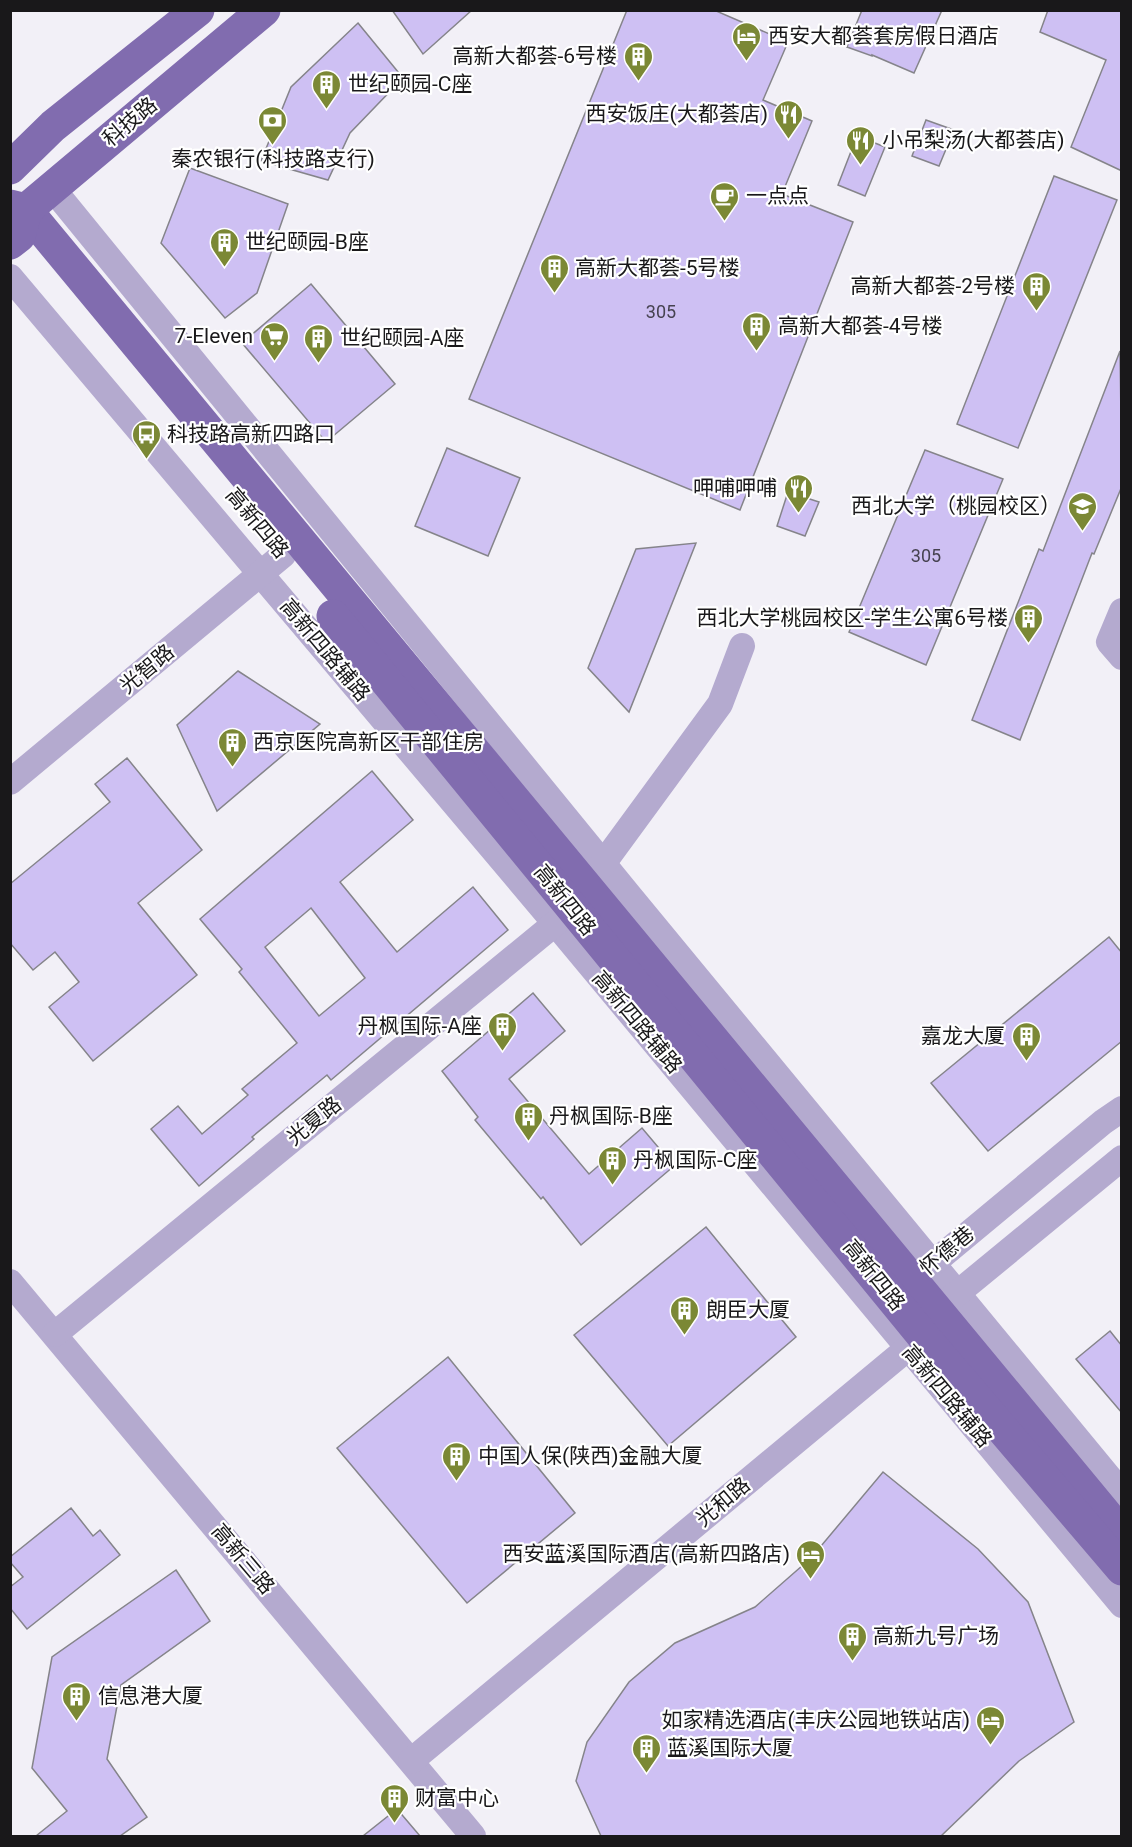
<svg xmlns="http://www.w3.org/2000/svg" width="1132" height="1847" viewBox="0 0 1132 1847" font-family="Roboto,'Noto Sans SC',sans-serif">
<rect width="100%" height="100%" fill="#f2f0f7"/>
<g fill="#cec0f3" stroke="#85848a" stroke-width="1.5" fill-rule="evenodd">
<path d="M392,10h80l-49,44z"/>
<path d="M627,10h87l74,32 -25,58 49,21 -30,73 71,28 -113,288 -271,-111z"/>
<path d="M862,10h80l-28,63 -42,-18v1l-25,-9z"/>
<path d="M1048,10h74v161l-51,-24 35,-87 -66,-28z"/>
<path d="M358,23l45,55 -53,55 -22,47 -67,-19 30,-74z"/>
<path d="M926,120l28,10 -15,36 -27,-10z"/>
<path d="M857,136l28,11 -20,49 -27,-11z"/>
<path d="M190,168l98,36 -31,89 -32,25 -64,-75z"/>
<path d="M1054,176l63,24 -99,248 -61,-24z"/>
<path d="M311,284l84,100 -69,58 -84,-99z"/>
<path d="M1120,351l2,135 -28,68 -2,-1 -72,187 -48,-20 67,-171 4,2z"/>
<path d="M447,448l73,30 -32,78 -73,-30z"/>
<path d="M925,450l78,29 -77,186 -77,-33z"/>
<path d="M788,492l31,10 -14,34 -28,-10z"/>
<path d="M696,543l-67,169 -41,-44 48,-119z"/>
<path d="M238,671l82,53 -103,87 -40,-86z"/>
<path d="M127,758l75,92 -64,53 59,72 -104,86 -44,-54 30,-25 -24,-30 -22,18 -23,-27v-59l100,-82 -15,-18z"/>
<path d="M372,771l41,49 -73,62 57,70 76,-65 35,43 -177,150 -4,-5 -75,62 2,2 -55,47 -48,-57 27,-23 24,28 46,-39 -6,-6 55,-46 -58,-71 3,-3 -42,-50zM311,908l54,70 -46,38 -54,-69z"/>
<path d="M1109,937l13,16v88l-134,110 -57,-68z"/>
<path d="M533,993l32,38 -56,48 80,95 53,-46 32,38 -93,79 -38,-48 -2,2 -66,-79 3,-3 -36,-46z"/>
<path d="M706,1227l90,110 -128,109 -94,-111z"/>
<path d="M1110,1331l12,15v67l-46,-54z"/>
<path d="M448,1357l127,156 -108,90 -130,-155z"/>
<path d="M883,1472l95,77 50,53 46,120 -55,39 -78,75h-340l-25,-55 11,-39 42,-60 46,-39 80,-36 56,-49z"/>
<path d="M71,1508l22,28 7,-6 20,25 -93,74 -17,-21v-21l13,-10 -13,-15v-5z"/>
<path d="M176,1570l34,51 -89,64 -14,74 40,58 -27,19h-84l31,-25 -35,-43 20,-111z"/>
<path d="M397,1809l23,27h-57z"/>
</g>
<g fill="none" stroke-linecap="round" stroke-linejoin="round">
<g stroke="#b4aacf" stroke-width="26">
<path d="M52,188l576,706 494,599"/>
<path d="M10,277l545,646 567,682"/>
<path d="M1122,611l-13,31 13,15"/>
<path d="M10,782l273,-227"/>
<path d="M594,876l126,-172 22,-58"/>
<path d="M920,1274l183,-152 19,-13"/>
<path d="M10,1282l463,554"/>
<path d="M943,1305l179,-147"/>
<path d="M55,1334l513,-421"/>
<path d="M411,1761l508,-422"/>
</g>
<g stroke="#816caf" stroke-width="33">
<path d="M10,168l43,-42 145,-116"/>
<path d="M10,206l16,4 1096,1324"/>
<path d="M10,243l9,-7 7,-26 238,-200"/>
<path d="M333,616l590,720 199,233"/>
</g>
</g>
<defs>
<symbol id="hotel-pin" viewBox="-11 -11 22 30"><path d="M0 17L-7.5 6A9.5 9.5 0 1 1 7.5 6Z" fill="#7b8835" stroke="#fff"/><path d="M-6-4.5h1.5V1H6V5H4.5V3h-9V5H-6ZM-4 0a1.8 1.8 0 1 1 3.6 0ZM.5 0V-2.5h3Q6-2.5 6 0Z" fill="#fff"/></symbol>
<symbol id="building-pin" viewBox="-11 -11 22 30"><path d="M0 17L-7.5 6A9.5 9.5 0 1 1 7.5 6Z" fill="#7b8835" stroke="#fff"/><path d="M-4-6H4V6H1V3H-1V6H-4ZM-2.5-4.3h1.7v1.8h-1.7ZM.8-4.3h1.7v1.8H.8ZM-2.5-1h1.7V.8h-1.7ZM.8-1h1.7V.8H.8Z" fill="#fff"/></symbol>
<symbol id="restaurant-pin" viewBox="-11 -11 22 30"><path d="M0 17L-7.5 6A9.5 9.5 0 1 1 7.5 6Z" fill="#7b8835" stroke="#fff"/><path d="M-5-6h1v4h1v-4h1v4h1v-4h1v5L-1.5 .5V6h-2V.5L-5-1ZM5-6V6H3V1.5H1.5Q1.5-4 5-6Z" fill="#fff"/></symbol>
<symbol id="bank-pin" viewBox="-11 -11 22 30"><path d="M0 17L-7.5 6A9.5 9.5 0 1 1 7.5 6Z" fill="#7b8835" stroke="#fff"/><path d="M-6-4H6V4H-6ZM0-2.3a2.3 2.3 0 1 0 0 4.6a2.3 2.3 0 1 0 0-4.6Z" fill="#fff"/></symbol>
<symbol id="cafe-pin" viewBox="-11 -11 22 30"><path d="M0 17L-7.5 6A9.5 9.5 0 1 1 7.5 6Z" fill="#7b8835" stroke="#fff"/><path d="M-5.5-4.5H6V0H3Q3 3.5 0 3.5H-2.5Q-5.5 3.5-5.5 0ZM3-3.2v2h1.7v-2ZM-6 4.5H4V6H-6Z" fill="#fff"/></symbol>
<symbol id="supermarket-pin" viewBox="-11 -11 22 30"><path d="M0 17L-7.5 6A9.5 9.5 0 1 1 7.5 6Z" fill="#7b8835" stroke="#fff"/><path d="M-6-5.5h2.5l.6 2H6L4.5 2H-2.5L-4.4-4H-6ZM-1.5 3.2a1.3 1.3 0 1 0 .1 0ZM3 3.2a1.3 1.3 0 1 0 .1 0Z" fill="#fff"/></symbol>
<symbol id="bus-pin" viewBox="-11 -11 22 30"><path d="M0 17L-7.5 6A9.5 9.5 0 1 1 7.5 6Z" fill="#7b8835" stroke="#fff"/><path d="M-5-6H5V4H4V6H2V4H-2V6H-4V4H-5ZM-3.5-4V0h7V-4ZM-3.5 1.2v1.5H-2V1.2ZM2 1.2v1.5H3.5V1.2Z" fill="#fff"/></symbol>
<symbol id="university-pin" viewBox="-11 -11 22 30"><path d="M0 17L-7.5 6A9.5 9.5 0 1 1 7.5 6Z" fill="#7b8835" stroke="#fff"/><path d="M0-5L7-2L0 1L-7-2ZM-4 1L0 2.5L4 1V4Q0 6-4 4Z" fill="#fff"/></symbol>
</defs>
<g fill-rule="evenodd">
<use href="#hotel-pin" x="730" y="20" width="33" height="45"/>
<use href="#building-pin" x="622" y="40" width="33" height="45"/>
<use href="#building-pin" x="310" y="68" width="33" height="45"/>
<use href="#restaurant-pin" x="772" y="98" width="33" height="45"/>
<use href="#bank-pin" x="256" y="104" width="33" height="45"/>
<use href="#restaurant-pin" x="844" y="124" width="33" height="45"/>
<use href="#cafe-pin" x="708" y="180" width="33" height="45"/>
<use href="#building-pin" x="208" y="226" width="33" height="45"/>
<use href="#building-pin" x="538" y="252" width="33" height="45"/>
<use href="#building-pin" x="1020" y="270" width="33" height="45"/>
<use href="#building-pin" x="740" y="310" width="33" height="45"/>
<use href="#supermarket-pin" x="258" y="320" width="33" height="45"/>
<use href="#building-pin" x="302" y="322" width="33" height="45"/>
<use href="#bus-pin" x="130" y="418" width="33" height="45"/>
<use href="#restaurant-pin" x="782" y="472" width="33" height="45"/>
<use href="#university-pin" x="1066" y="490" width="33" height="45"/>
<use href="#building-pin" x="1012" y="602" width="33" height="45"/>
<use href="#building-pin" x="216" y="726" width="33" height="45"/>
<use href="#building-pin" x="486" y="1010" width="33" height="45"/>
<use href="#building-pin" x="1010" y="1020" width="33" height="45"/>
<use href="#building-pin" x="512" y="1100" width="33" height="45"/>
<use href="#building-pin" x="596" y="1144" width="33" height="45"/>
<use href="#building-pin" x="668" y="1294" width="33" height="45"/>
<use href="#building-pin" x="440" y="1440" width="33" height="45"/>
<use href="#hotel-pin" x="794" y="1538" width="33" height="45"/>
<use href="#building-pin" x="836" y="1620" width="33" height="45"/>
<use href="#building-pin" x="60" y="1680" width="33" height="45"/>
<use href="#hotel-pin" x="974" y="1704" width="33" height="45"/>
<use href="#building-pin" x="630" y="1732" width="33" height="45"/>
<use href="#building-pin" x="378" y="1782" width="33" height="45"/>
</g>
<g text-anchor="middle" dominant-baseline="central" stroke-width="4.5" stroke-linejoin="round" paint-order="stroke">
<g font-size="18" fill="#464250">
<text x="661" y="311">305</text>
<text x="926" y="555">305</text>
</g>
<g font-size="21" fill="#19181a" stroke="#fff" text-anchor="start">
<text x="768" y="36">西安大都荟套房假日酒店</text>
<text x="617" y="56" text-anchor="end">高新大都荟-6号楼</text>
<text x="348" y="84">世纪颐园-C座</text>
<text x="768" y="114" text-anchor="end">西安饭庄(大都荟店)</text>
<text x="882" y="140">小吊梨汤(大都荟店)</text>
<text x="273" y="159" text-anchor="middle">秦农银行(科技路支行)</text>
<text x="746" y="196">一点点</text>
<text x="245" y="242">世纪颐园-B座</text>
<text x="575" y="268">高新大都荟-5号楼</text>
<text x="1015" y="286" text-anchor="end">高新大都荟-2号楼</text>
<text x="778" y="326">高新大都荟-4号楼</text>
<text x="253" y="336" text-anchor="end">7-Eleven</text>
<text x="340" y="338">世纪颐园-A座</text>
<text x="167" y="434">科技路高新四路口</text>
<text x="777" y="488" text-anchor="end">呷哺呷哺</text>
<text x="1061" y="506" text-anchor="end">西北大学（桃园校区）</text>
<text x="1008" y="618" text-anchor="end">西北大学桃园校区-学生公寓6号楼</text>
<text x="253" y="742">西京医院高新区干部住房</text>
<text x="482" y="1026" text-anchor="end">丹枫国际-A座</text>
<text x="1005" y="1036" text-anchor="end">嘉龙大厦</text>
<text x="549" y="1116">丹枫国际-B座</text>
<text x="633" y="1160">丹枫国际-C座</text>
<text x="706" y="1310">朗臣大厦</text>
<text x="478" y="1456">中国人保(陕西)金融大厦</text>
<text x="790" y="1554" text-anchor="end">西安蓝溪国际酒店(高新四路店)</text>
<text x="873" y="1636">高新九号广场</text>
<text x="98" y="1696">信息港大厦</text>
<text x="970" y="1720" text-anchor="end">如家精选酒店(丰庆公园地铁站店)</text>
<text x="667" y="1748">蓝溪国际大厦</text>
<text x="415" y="1798">财富中心</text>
</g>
<g font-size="21" fill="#19181a" stroke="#fff">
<text transform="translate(130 122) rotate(-40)">科技路</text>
<text transform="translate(257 523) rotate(50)">高新四路</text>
<text transform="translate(325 650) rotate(50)">高新四路辅路</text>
<text transform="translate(147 669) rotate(-40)">光智路</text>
<text transform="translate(565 900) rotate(51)">高新四路</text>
<text transform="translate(637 1022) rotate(50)">高新四路辅路</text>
<text transform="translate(314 1121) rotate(-39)">光夏路</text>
<text transform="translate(947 1251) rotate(-40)">怀德巷</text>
<text transform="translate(874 1275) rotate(51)">高新四路</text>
<text transform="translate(947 1396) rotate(50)">高新四路辅路</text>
<text transform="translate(723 1502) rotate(-40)">光和路</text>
<text transform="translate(243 1559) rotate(50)">高新三路</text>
</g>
</g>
<rect width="1132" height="1847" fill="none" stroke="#19181a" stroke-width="24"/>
</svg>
